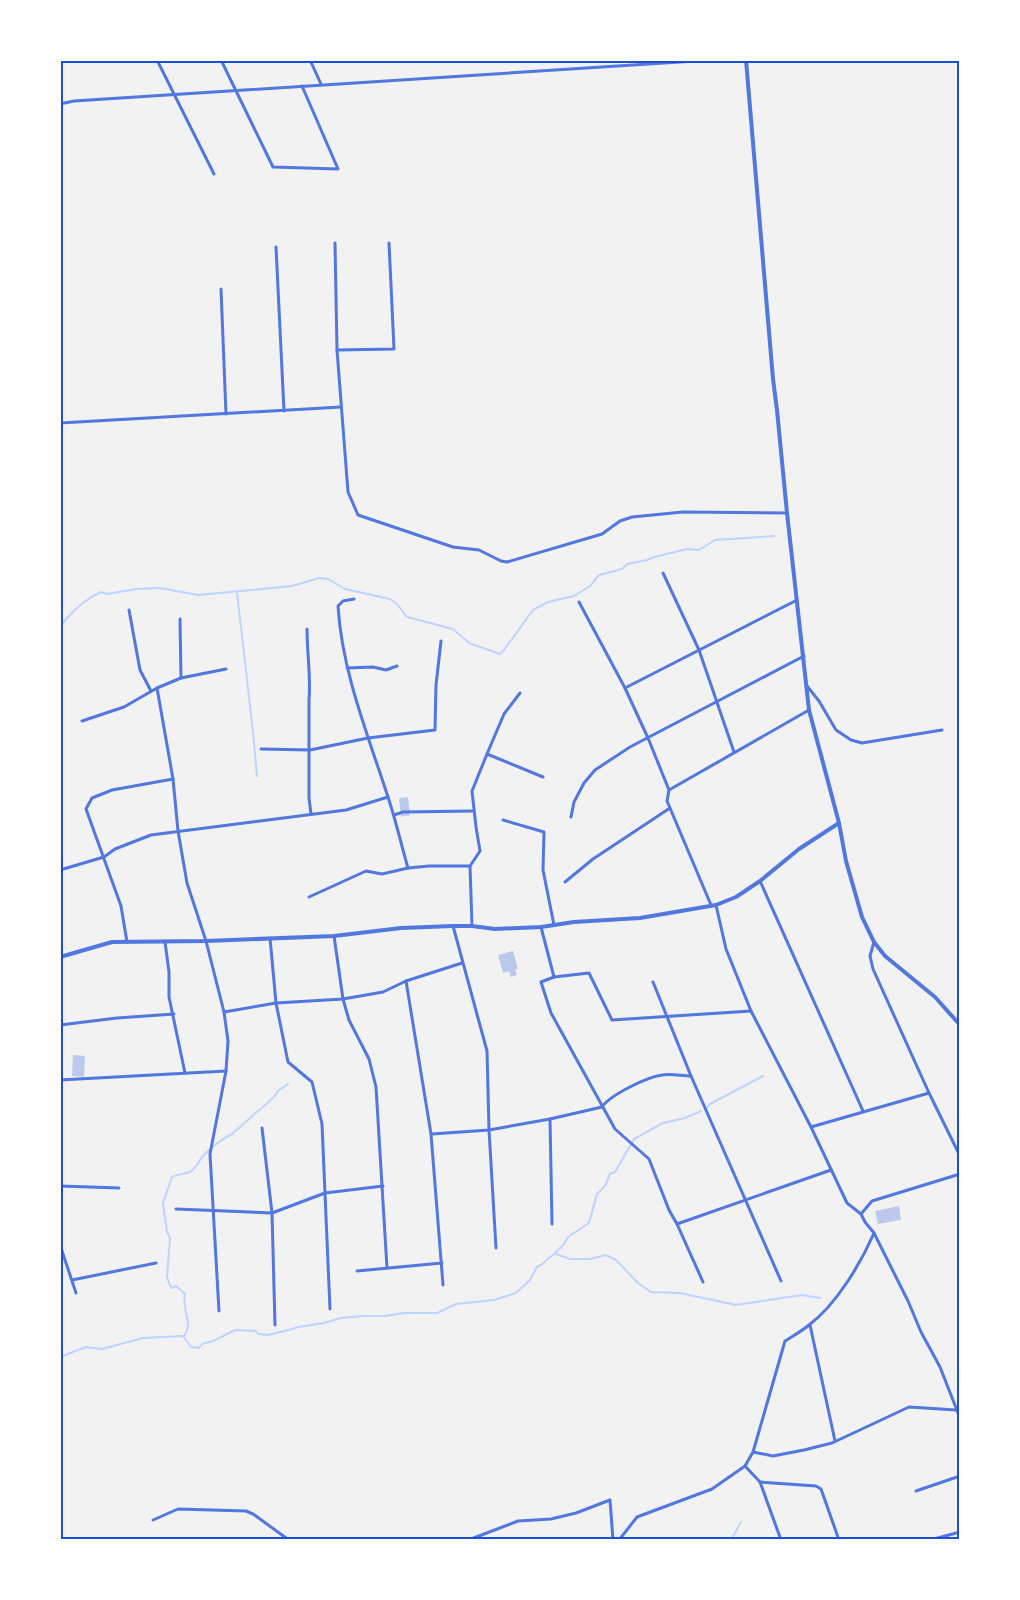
<svg xmlns="http://www.w3.org/2000/svg" width="1020" height="1600" viewBox="0 0 1020 1600" font-family="Literata,serif">
<rect width="100%" height="100%" fill="#f2f2f2"/>
<g fill="none" stroke-linecap="round" stroke-linejoin="round">
<g stroke="#bfd3fe" stroke-width="2">
<path d="M237,592l16,140 4,44"/>
<path d="M60,627c11,-15 24,-27 41,-35l6,2 29,-5 24,-1 38,7 94,-9 27,-8 9,1 17,10 45,10 7,5 10,13 46,12 16,14 31,11 4,-4 29,-40 15,-8 26,-6 16,-10 9,-11 23,-6 5,-5 20,-4 7,-3 33,-8 12,1 16,-10 59,-4"/>
<path d="M707,1108l3,-4 53,-28"/>
<path d="M556,1254l14,5h20l16,-4 10,5 22,23 13,9 29,1 56,12 66,-10 18,3"/>
<path d="M184,1336c10,-13 -3,-27 1,-42l-9,-8 -5,2 -4,-11 3,-39 -3,-6 -4,-29 9,-26c6,-3 13,-3 18,-5 8,-5 9,-13 15,-18 6,-7 19,-16 27,-20l42,-37 4,-6 10,-7"/>
<path d="M60,1357l26,-10 16,2 41,-11 40,-2 8,11 8,1 3,-4 11,-3 22,-11 21,1 2,3 9,1 22,-5 9,-3 26,-4 17,-5 22,-2h22l19,-3h33l19,-9 38,-4 22,-7 14,-13 7,-13 4,-2 14,-12 9,-9 4,-7 21,-14 8,-29 8,-8 5,-12 5,-2 19,-33 29,-16 22,-5 16,-7"/>
<path d="M731,1540l10,-18"/>
</g>
</g>
<g fill="#bdc9ec">
<path d="M408,797l2,18 -9,2 -2,-19z"/>
<path d="M513,951l5,18 -3,1 2,5 -6,2 -2,-6 -6,2 -5,-18z"/>
<path d="M73,1055l12,1 -1,21 -12,-1z"/>
<path d="M899,1206l2,14 -23,4 -3,-13z"/>
</g>
<g fill="none" stroke-linecap="round" stroke-linejoin="round">
<g stroke="#5277de" stroke-width="3">
<path d="M157,60l57,114"/>
<path d="M221,60l52,107 65,2 -36,-83"/>
<path d="M310,60l11,24"/>
<path d="M60,104l14,-3 637,-41"/>
<path d="M335,243l2,107 11,142 10,23 95,32 26,3 22,11 6,1 95,-28 18,-13 12,-4 51,-5 104,1"/>
<path d="M276,247l8,164"/>
<path d="M221,289l5,125"/>
<path d="M337,350l57,-1 -5,-106"/>
<path d="M60,423l281,-16"/>
<path d="M663,573l36,77 35,102"/>
<path d="M354,599l-11,2 -5,5c4,66 30,129 50,191 8,24 13,47 20,71"/>
<path d="M579,602l46,86 23,50 21,52"/>
<path d="M129,610l11,60 11,21"/>
<path d="M180,619l1,59"/>
<path d="M307,629c0,24 4,48 2,71v98l2,16"/>
<path d="M347,668l26,-1 13,3 11,-4"/>
<path d="M807,686l12,15 17,29 15,10 11,3 80,-13"/>
<path d="M157,688l16,91 5,52 9,52 19,58 18,71 4,29 -2,30 -16,83 9,157"/>
<path d="M625,688l172,-88"/>
<path d="M82,721l42,-14 33,-19 24,-10 45,-9"/>
<path d="M261,749l49,1 58,-12 67,-8 1,-45 5,-44"/>
<path d="M487,754l56,23"/>
<path d="M394,815l9,-3 71,-1"/>
<path d="M571,817l3,-15 10,-19 11,-13 35,-23 174,-91"/>
<path d="M503,820l41,12 -1,38 11,55"/>
<path d="M60,870l44,-13 11,-8 36,-14 195,-25 42,-13"/>
<path d="M760,881l103,230"/>
<path d="M565,882l28,-23 77,-51"/>
<path d="M309,897l57,-26 16,3 26,-6 21,-2h41"/>
<path d="M711,905l-44,-104 2,-11 140,-80"/>
<path d="M716,905l10,44 25,62 60,116 36,76 14,11 4,8 9,11 34,68 13,31 19,35 20,51"/>
<path d="M453,926l34,125 2,79 7,118"/>
<path d="M472,926l-2,-60 10,-15 -4,-24 -4,-36 15,-37 17,-40 16,-21"/>
<path d="M541,927l13,50 -13,5 10,31 64,116 34,30 20,51 8,14 26,58"/>
<path d="M334,936l9,63 6,21 20,39 7,28 11,181"/>
<path d="M270,938l6,65 12,59 24,20 10,42 8,185"/>
<path d="M127,942l-6,-36 -35,-97 6,-11 20,-8 61,-11"/>
<path d="M165,942l4,30v25l16,76"/>
<path d="M874,942l-4,14 3,13 56,124 31,63"/>
<path d="M554,977l35,-4 23,47 139,-9"/>
<path d="M406,981l25,153 12,151"/>
<path d="M653,982l38,94 90,205"/>
<path d="M224,1012l52,-9 67,-4 40,-7 23,-11 56,-18"/>
<path d="M60,1025l57,-7 57,-4"/>
<path d="M60,1080l166,-9"/>
<path d="M550,1119l2,105"/>
<path d="M811,1127l118,-34"/>
<path d="M262,1128l10,85 3,112"/>
<path d="M432,1134l57,-4 61,-11 52,-12c8,-12 45,-30 60,-32 9,-2 20,1 29,1"/>
<path d="M60,1186l59,2"/>
<path d="M176,1209l96,4 53,-20 58,-7"/>
<path d="M861,1214l11,-13 88,-27"/>
<path d="M677,1224l154,-54"/>
<path d="M60,1245l16,48"/>
<path d="M357,1271l85,-8"/>
<path d="M72,1280l84,-17"/>
<path d="M810,1325l25,116"/>
<path d="M753,1452l20,4 31,-6 28,-7 77,-36 47,3"/>
<path d="M745,1466l15,16 21,58"/>
<path d="M760,1482l56,4 5,3 18,51"/>
<path d="M916,1491l44,-15"/>
<path d="M153,1520l25,-11 68,2 7,3 36,26"/>
<path d="M463,1540l8,-1 47,-18 33,-2 25,-6 34,-13 3,40"/>
<path d="M619,1540l18,-23 75,-28 33,-23 8,-14 32,-111c8,-5 17,-10 24,-16 27,-20 52,-62 65,-92"/>
<path d="M930,1540l30,-8"/>
</g>
<g stroke="#5277de" stroke-width="4">
<path d="M746,60l27,319 4,31 10,103 22,197 30,113 7,38 16,56 12,25 11,14 50,41 25,28"/>
<path d="M60,957l52,-15 94,-1 128,-5 67,-8 52,-2h19l23,3 46,-2 33,-5 66,-4 76,-13 20,-8 24,-16 39,-32 40,-26"/>
</g>
</g>
<rect width="1020" height="1600" fill="none" stroke="#ffffff" stroke-width="123"/>
<rect x="62" y="62" width="896" height="1476" fill="none" stroke="#1d4ed8" stroke-width="2"/>
</svg>
